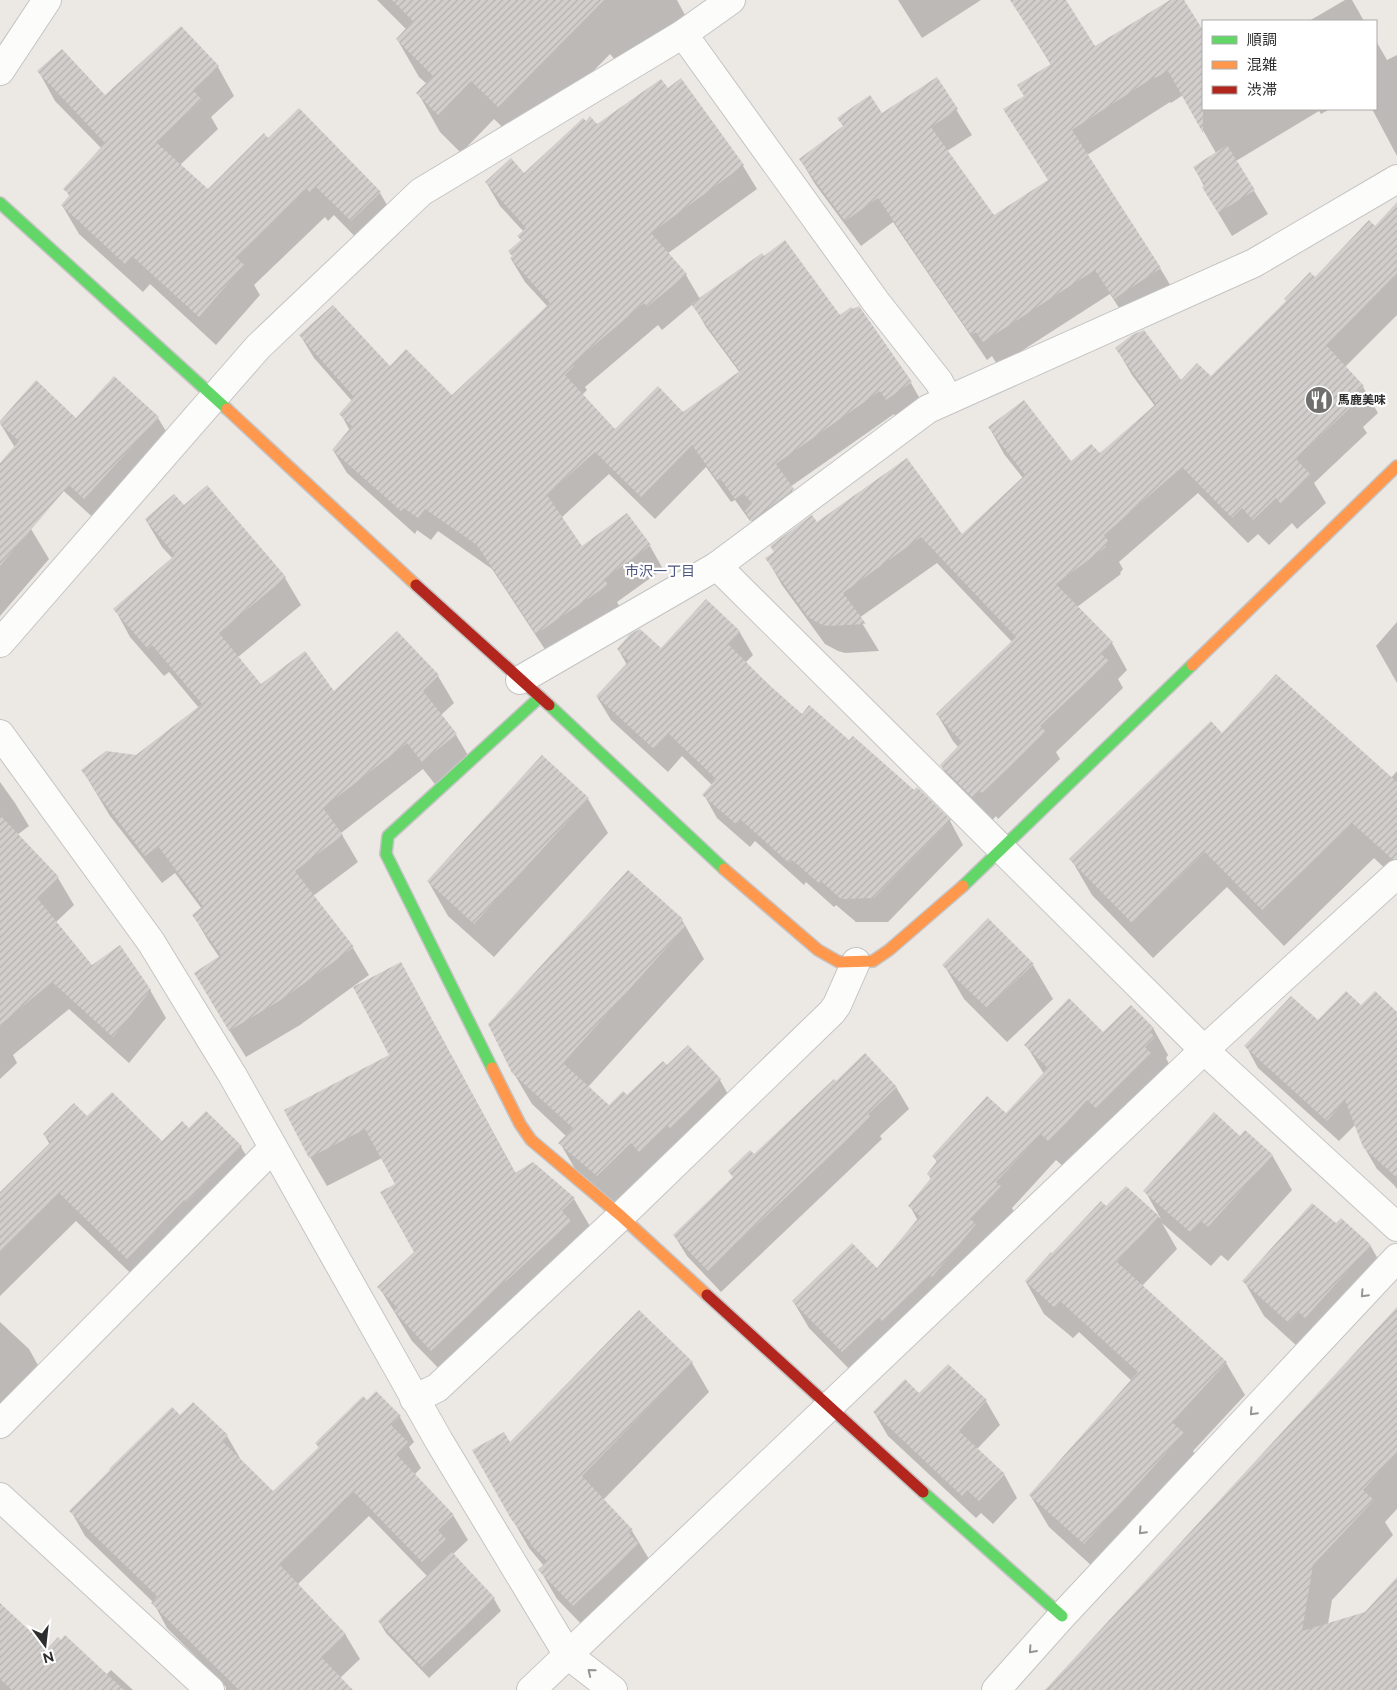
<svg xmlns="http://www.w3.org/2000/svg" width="1397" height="1690" viewBox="0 0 1397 1690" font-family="Raleway,'Noto Sans JP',sans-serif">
<defs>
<pattern id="building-hatch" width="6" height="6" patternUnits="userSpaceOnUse" patternTransform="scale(1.25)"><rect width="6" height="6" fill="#d1cecb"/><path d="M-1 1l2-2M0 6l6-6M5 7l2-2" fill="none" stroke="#b4b1af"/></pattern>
</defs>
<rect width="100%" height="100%" fill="#ece8e4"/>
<g fill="#0003" fill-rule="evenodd">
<path d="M377,0h300l18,34 -45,37 -11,-13 -19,8 -10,-12 -89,91 -27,-26 -33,34 -21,-21 -22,-39 9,-9 -8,-7 -22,-38 9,-10z"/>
<path d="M898,0h83l-59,38z"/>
<path d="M1011,0h53l30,48 78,-48h11l20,33v76h127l-9,5 -2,-3 -83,50 32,53 -36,22 -15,-25 -23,-44 22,-14 -33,-58 -12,8 -1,-1 -83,53 73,113 15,25 -46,30 -19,-29 -112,72 -6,-10 -5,4 -94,-138 -32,24 -46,-62 -15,-25 82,-44 55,-36 35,56 -25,16 47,65 55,-35 -24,-84 26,-32z"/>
<path d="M1345,0h7l12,21h-55z"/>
<path d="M1376,41l11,19 10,-5v101l-25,-47h4z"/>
<path d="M218,67l16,29 -23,21 7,12 -38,36 28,25 60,-50 112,53 17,29 -29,28 -34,-35 -6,6 -3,-4 -71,68 6,10 -44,50 -66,-61 -7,8 -64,-58 -17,-29 8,-8 -5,-8 37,-40 -47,-48 -16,-29 66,25z"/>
<path d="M681,80l62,86 14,23 -90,65 19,21 14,24 140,17 71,67 13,23 -24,16 -6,-8 -104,73 16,26 -46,22 -9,-15 -1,1 -15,-21 -4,2 -25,-35 -51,52 -46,-45 -48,44 21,30 68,-2 13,23 -46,33 4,7 -71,48 -58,-88 -54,-38 -7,9 -14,-10 -2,4 -68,-61 -14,-23 17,-19 -9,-17 11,-13 -38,-43 -14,-23 90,33 62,28 96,-89 -23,-25 -14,-23 11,-18 -3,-5 5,-4 -24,-26 -14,-24 38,-7 73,-50 70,-35zM693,304l13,23 34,46 -57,40 -68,18 -33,-36 5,-5 -2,-3 73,-62 4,5z"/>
<path d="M1375,228l22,1v86l-52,52 18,20 15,26 -15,14 4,6 -53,50 12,20 -29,26 -5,-6 -23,22 -11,-11 -10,9 -50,-50 -79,69 4,7 -3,4 1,1 -44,33 35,36 15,27 -9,9 5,9 -67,64 4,7 -62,60 -2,-3 -7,8 -33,-32 -15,-27 18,-17 -6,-7 -16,-27 75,-72 -75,-79 -78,55 20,33 -34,2 -7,-2 -13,-7 -43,-59 -15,-26 50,-35 144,12 62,-58 -19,-24 -15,-27 82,36 28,-8 56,-49 -23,-31 -15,-26 64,33 30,-5 104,-98z"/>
<path d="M158,418l14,23 -74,81 -84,-76 -14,-23z"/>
<path d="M207,487l78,91 16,27 -63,52 23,28 73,7 104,-16 16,27 -13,12 15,20 16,27 -34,26 -15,-19 -82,64 17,29 -45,34 40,52 16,27 -69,50 -54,32 -35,-56 9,-43 -11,-16 -16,-27 9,-6 -27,-36 -13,10 -52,-67 -27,-45 53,-14 63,-49 -30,-36 -5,4 -34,-39 -15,-28 58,-50 -11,-12 -16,-27 38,-14z"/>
<path d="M0,503l31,26 18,30 -49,57z"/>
<path d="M1397,622v61l-21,-37z"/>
<path d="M739,631l14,24 -8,8 57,52 47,27 65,50 3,-3 33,32 13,24 -75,77h-32l-20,-17 -2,2 -28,-25 -2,3 -49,-44 -5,6 -33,-29 -13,-23 8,-10 -30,-29 -14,16 -57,-52 -14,-23 30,-32 -9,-16 43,1z"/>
<path d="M1222,735l169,43 6,-7v109l-23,-22 -90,88 -57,-59 -74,71 -61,-63 -21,-36z"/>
<path d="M542,756l46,43 20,34 -114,124 -46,-41 -20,-35z"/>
<path d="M0,782l15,21 14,23 -12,9 41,43 16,27 -18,17 36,44 58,24 16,28 -37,45 -60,-54 -56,46 4,8 -17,16z"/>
<path d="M682,920l22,39 -116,128 21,20 18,-10 40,-30 21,-20 32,33 18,32 -122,94 -38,-32 -18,-31 6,-7 -34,-32 -19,-32z"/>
<path d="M401,963l115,211 58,25 17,29 -142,151 -37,-38 -33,-54 36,-34 -18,-69 -15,-26 -55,28 -17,-29 81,-102z"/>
<path d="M944,965h89l20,34 -46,43 -43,-43z"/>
<path d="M1362,1007l35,6v176l-3,-4 -17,-16 -13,-22 -8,-23 -17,17 -81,-73 -12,-22z"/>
<path d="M1153,1028l15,27 -2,3 3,6 -57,70 -9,-8 -39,41 -8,-7 -44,48 3,5 -157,165 -49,-50 -16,-27 84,-31 41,-49 -8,-15 21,-27 -3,-5 9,-11 -3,-7 72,-41 38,-41 -18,-29 77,-11z"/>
<path d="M896,1087l13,22 -29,27 2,3 -161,153 -34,-36 -13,-21 60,-57 -4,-7 24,-15z"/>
<path d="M87,1118l75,25 79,4 17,28 -114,111 -68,-65 -76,75v-102l50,-49 -6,-11z"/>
<path d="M1240,1137l32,18 20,35 -64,71 -7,-6 -10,11 -49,-43 15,26 -35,37 84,77 19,32 -52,56 9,14 -99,111 -54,-49 -19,-32 102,-114 -53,-49 -6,6 -29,-24 -18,-32 26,-27 54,-47 20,-21 35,32 -16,-28z"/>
<path d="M1336,1225l34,20 20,35 -81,77 -45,-41 -20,-35z"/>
<path d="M1397,1309v200l-12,13 8,13 -61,65 -4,24 38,-11 31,-34v111h-350z"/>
<path d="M639,1312l53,51 17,29 -106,108 29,31 17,28 -59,74 -33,-34 -17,-29 4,-4 -15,-18 -56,-97 37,-7z"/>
<path d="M0,1322l29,27 16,29 -45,46z"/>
<path d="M948,1365l38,36 14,24 -23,24 27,25 13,24 -24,26 -12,-11 -5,5 -88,-82 -14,-24 45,-17z"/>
<path d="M367,1402l33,15 14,25 -5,5 12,21 -7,7 39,40 15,25 -15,14 41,45 7,12 -72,67 -43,-45 -7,-12 48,-45 -58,-60 -72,69 48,49 15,25 -20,19 11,12h-125v-3l-59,-59 -14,-26 -68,-66 -14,-25 109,-94 47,19 14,24 32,32 46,-44 -3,-5z"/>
<path d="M0,1605l48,44 58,26 5,-5 22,20h-133z"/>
</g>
<g fill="url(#building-hatch)">
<path d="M392,0h212l-106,107 -27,-26 -33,34 -22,-22 17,-17 -37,-37 17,-18z"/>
<path d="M1010,0h56l29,46 75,-46h14l19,30v103l-35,-62 -13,7 -1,-1 -82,53 89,138 -47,31 -19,-29 -112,72 -7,-10 -5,3 -93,-137 -33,23 -46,-62 44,-33 -6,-8 33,-23 12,18 55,-36 21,32 -27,18 63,88 54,-35 -45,-71 21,-13 -7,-11 34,-21z"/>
<path d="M181,26l38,40 -26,24 9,10 -46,42 52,47 56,-56 4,5 31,-30 82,84 -30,29 -35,-34 -6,6 -3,-4 -71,68 8,8 -45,52 -67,-61 -7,8 -64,-59 9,-10 -7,-6 42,-46 -68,-72 25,-22 43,46z"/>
<path d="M681,78l63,87 -93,68 36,41 -40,33 -3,-4 -72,61 2,2 -9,9 50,54 43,-43 25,26 57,-41 -49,-67 71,-51 2,3 21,-16 55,75 11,-8 2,2 6,-3 53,76 -26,18 -6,-9 -104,73 18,25 -43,32 -6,-10 7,-8 -9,-10 -8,6 -15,-21 -3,2 -25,-35 -51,52 -46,-45 -48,43 35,51 45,-33 24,32 -47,34 4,6 -72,49 -59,-89 -52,-36 -7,9 -14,-10 -3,3 -69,-61 20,-24 -13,-12 15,-17 -55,-62 34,-30 57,61 16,-17 46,46 98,-92 -40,-45 2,-2 -4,-5 13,-11 -4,-4 9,-8 -41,-46 26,-24 13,15 59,-55 3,3 4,-5 7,8 64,-45 7,9z"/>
<path d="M1227,145l28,45 -37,23 -16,-26 3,-2 -12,-18z"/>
<path d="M1397,202v71l-71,72 38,41 -16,15 4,5 -56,53 15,16 -30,29 -5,-6 -23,22 -11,-12 -10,10 -50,-51 -78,68 5,7 -4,3 1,2 -50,37 57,58 -12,12 8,7 -69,65 6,6 -64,61 -2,-2 -7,7 -33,-33 22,-23 -26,-28 80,-77 -95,-100 -78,56 23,31 -37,2 -7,-1 -14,-8 -43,-59 9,-6 -4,-6 42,-31 5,7 90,-64 55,76 63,-59 -37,-48 36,-27 47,61 20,-17 9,9 56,-49 -41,-56 17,-13 12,-5 37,50 16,-17 14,13 75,-75 -2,-2 26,-27 5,5 54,-57 6,6z"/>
<path d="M114,376l45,41 -75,82 -15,-14 -69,81v-103l19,-22 -19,-17v-3l36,-41 40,38z"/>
<path d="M207,485l79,92 -67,56 42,51 44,-33 29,40 63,-60 42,44 -16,16 34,43 -35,28 -15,-19 -84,65 20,27 -48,36 59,76 -70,51 -55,33 -35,-58 27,-18 -29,-40 11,-9 -45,-60 -13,10 -52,-68 1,-1 -13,-17 25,-19 30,4 66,-51 -50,-59 -4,4 -35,-40 62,-54 -30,-36 29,-25 10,11z"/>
<path d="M706,599l34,32 -12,13 42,42 32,28 7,-9 40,35 4,-4 61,54 3,-3 34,33 -77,78 -33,1 -19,-17 -2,2 -28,-24 -3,3 -49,-44 -4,5 -34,-29 14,-16 -48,-46 -14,16 -58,-53 33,-35 -12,-12 13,-15 10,-5 21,19z"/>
<path d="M1276,674l121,108v77h-5l-40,-36 -90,87 -57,-58 -73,71 -63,-64 142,-138 11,12z"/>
<path d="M542,755l47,43 -115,126 -47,-43z"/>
<path d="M0,815l59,62 -22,21 55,67 28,-20 31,45 -38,47 -61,-55 -52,43z"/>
<path d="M628,870l55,49 -2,3 5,4 -123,137 46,42 14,-14 4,4 36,-34 4,4 21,-20 33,34 -51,49 -3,-3 -28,27 -8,-9 -34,33 -39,-33 15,-15 -61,-55 -24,-49z"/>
<path d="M988,918l46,46 -47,44 -45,-43z"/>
<path d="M401,962l114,211 18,-11 42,36 -13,13 9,10 -66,61 -1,-1 -73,70 -37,-40 4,-3 -21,-21 37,-35 -34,-60 15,-8 -30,-55 -56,29 -25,-48 105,-55 -36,-68z"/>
<path d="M1346,991l15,14 14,-14 22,21v166l-34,-31 -18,-47 -18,21 -83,-75 47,-50 27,24z"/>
<path d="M1069,998l34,34 28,-27 23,23 -4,4 5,5 -10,10 6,6 -55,55 -9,-8 -38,42 -8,-8 -45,48 5,4 -31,33 6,5 -44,53 -2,-2 -48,46 -3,-4 -37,35 -50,-51 60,-58 25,25 43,-52 -12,-10 23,-28 -4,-4 10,-13 -5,-5 55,-60 19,17 42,-45 -24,-23z"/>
<path d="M865,1053l32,34 -29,27 3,3 -163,154 -35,-36 60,-58 -5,-6 22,-21 4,4 80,-75 2,2z"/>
<path d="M112,1092l50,49 20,-20 7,7 17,-17 36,35 -55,56 -3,-2 -57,59 -68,-66 -59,58v-59l51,-50 -8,-8 31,-31 13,13z"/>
<path d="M1214,1112l26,24 5,-6 28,25 -65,72 -7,-6 -11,11 -47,-41z"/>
<path d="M1126,1186l33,30 -42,46 110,100 -55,60 12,11 -100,111 -55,-49 109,-123 -78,-71 -6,6 -29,-26 26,-29 1,1 49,-52 5,5z"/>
<path d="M1312,1203l24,20 5,-5 30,27 -66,73 -6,-6 -10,11 -47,-42z"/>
<path d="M1397,1307v145l-34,38 11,10 -61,65 -11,66 63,-19 32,-35v113h-352z"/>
<path d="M639,1310l54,52 -111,114 51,54 -4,3 10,11 -66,62 -35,-36 9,-9 -17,-17 1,-1 -20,-24 -39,-69 32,-18 6,10z"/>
<path d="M948,1364l39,36 -28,31 46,43 -26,27 -12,-11 -5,6 -89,-84 32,-33 14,14z"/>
<path d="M376,1391l25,25 -10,9 17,17 -12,12 58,61 -16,15 8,9 -24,23 -68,-70 -75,72 67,70 -25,23 32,33h-114l-88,-87 6,-7 -88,-85 41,-41 -1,-1 63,-62 8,8 13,-13 35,33 -6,6 51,50 46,-44 -4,-4 48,-47 4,4z"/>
<path d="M452,1552l43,46 -73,69 -44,-46z"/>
<path d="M0,1603l48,45 10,-11 3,3 4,-5 59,55h-112l-12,-11z"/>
</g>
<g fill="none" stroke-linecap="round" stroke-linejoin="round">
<defs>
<g id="street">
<path d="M683,34l193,268 63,80 9,17"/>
<path d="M0,71l47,-71"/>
<path d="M717,566l487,484 193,177"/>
<path d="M0,643l258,-296 163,-155 262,-158 48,-34"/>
<path d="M520,680l197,-114 211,-157 326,-146 143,-84"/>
<path d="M0,734l151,208 82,134 206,365 129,214 45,35"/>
<path d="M414,1399l23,-11 184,-172 211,-204 5,-7 19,-43"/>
<path d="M0,1424l273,-276"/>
<path d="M0,1497l210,193"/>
<path d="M531,1690l673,-640 193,-176"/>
<path d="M996,1690l66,-74 335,-358"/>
</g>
<g id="fast">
<path d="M0,203l227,206"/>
<path d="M549,705l175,164"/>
<path d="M963,886l229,-221"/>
<path d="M492,1068l-106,-214 2,-18 152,-139"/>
<path d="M923,1492l139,124"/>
</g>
<g id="slow">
<path d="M227,409l189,176"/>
<path d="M1192,665l205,-199"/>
<path d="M724,869l94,81 21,12 34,-1 16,-11 74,-64"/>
<path d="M492,1068l28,56 11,16 90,76 86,79"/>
</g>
<g id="jam">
<path d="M416,585l133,120"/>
<path d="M707,1295l216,197"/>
</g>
</defs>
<use href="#street" stroke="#c5c4c5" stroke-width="30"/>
<use href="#fast" stroke="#c5c4c5" stroke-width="14"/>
<use href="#slow" stroke="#c5c4c5" stroke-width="14"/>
<use href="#jam" stroke="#c5c4c5" stroke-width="14"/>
<use href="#street" stroke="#fcfcfb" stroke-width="28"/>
<use href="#fast" stroke="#63d668" stroke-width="11"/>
<use href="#slow" stroke="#ff974d" stroke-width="11"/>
<use href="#jam" stroke="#b3261e" stroke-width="11"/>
</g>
<defs><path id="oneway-chevron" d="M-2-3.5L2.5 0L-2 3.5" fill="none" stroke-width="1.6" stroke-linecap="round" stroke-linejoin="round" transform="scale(1.25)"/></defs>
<g stroke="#959594">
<use href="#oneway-chevron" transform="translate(1364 1294) rotate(133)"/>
<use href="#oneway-chevron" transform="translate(1253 1412) rotate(133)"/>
<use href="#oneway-chevron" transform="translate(1142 1531) rotate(133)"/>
<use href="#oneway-chevron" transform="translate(1032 1650) rotate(132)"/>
<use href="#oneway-chevron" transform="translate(591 1672) rotate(-141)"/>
</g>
<defs>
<symbol id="restaurant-disc" viewBox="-11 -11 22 22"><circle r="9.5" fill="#706f6e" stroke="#fff"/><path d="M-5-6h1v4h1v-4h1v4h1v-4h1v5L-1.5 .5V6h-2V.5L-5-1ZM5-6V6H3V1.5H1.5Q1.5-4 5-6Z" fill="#fff"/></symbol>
</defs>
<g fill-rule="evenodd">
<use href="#restaurant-disc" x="1303" y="384" width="32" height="32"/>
</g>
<g text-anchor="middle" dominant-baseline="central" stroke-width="4.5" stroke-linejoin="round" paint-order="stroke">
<g font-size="12" font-weight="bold" fill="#2e2e2e" stroke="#fff" text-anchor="start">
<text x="1338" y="400">馬鹿美味</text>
</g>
<g font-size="14" fill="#4d5680" stroke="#fff">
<text x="660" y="571">市沢一丁目</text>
</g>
</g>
<rect x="1202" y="20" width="175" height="90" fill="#ffffff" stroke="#ababab"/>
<rect x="1212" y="36" width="25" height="8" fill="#63d668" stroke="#ababab"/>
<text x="1247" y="45" font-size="15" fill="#2e2e2e">順調</text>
<rect x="1212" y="61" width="25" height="8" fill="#ff974d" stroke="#ababab"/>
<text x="1247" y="70" font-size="15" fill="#2e2e2e">混雑</text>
<rect x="1212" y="86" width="25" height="8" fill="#b3261e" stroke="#ababab"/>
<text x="1247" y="95" font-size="15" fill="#2e2e2e">渋滞</text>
<g transform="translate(45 1645) rotate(165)" stroke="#ffffff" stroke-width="4" paint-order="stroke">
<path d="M0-4L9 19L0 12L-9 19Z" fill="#2e2e2e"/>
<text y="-8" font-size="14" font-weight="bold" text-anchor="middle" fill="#2e2e2e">N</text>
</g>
</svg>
